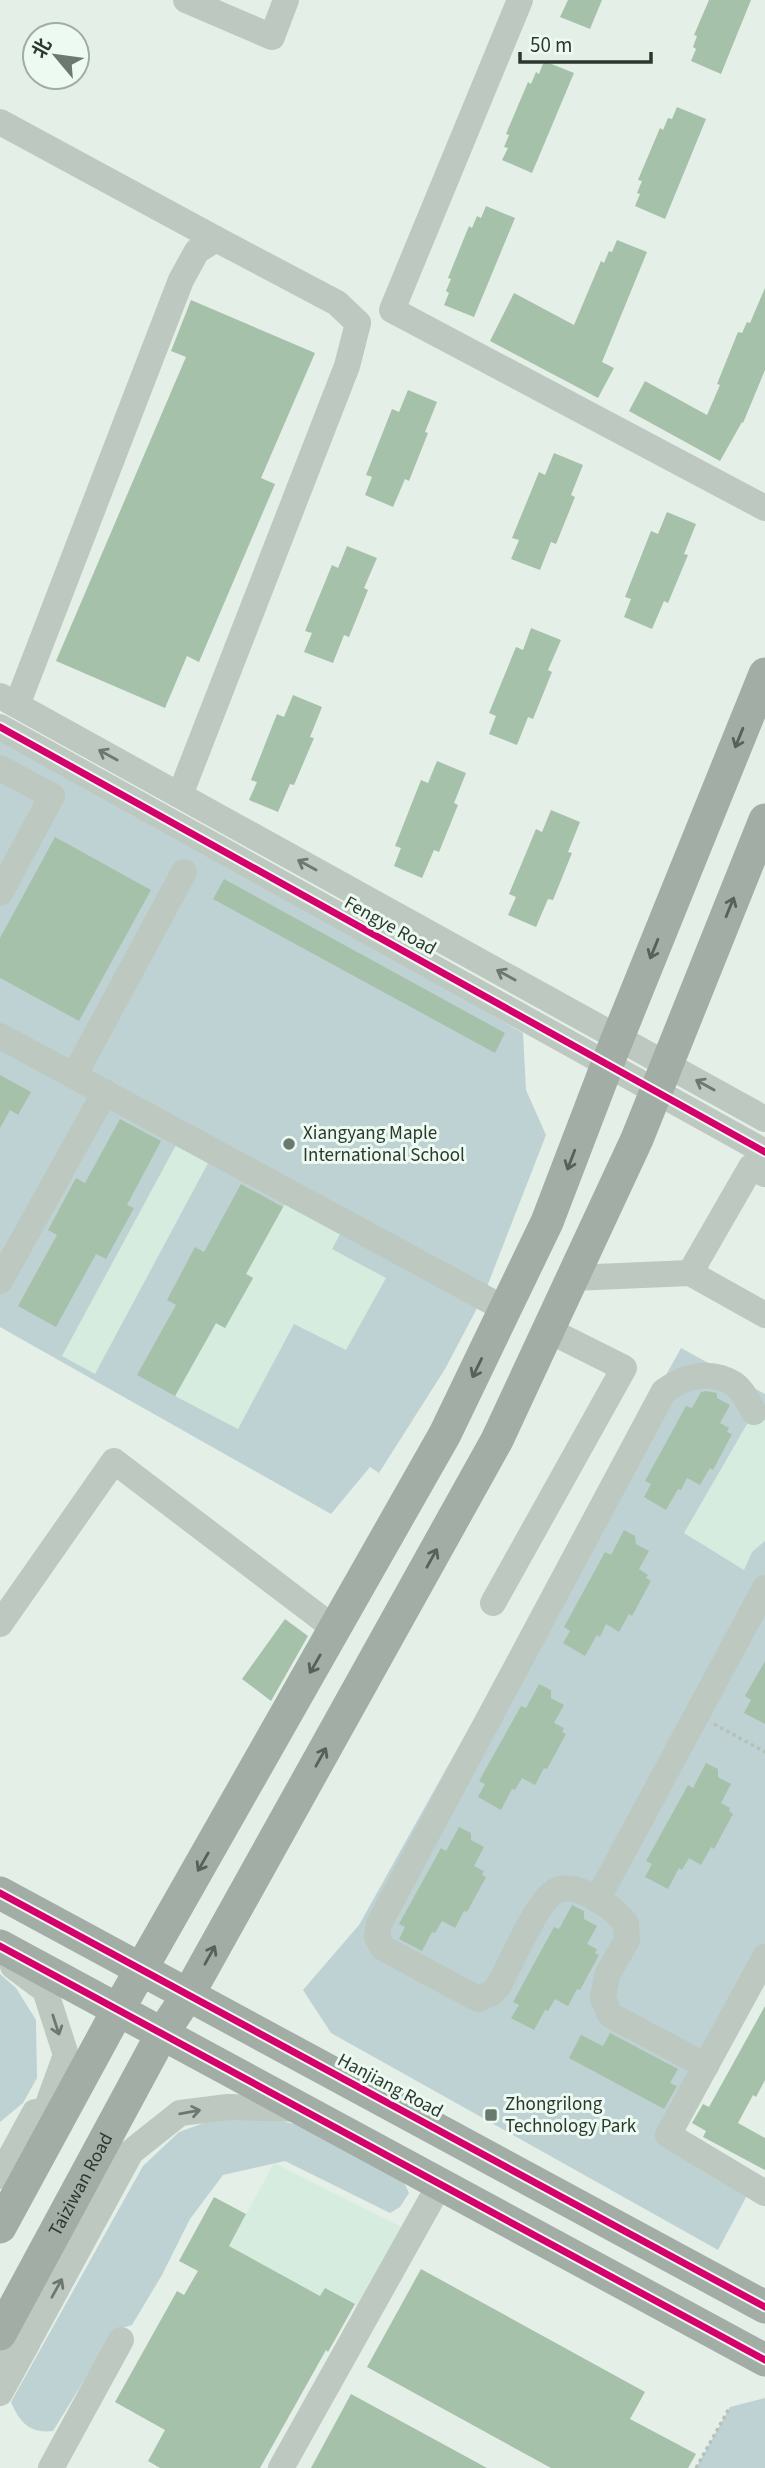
<svg xmlns="http://www.w3.org/2000/svg" width="765" height="2468" viewBox="0 0 765 2468" font-family="'Source Sans 3','Noto Sans SC',sans-serif">
<rect width="100%" height="100%" fill="#e4efe8"/>
<g fill="#bfd2d3">
<path d="M0,727l523,306 3,57 20,45 -63,162 -38,72 -66,104 -9,-6 -39,47 -331,-187z"/>
<path d="M681,1348l84,46v564l-97,177 84,51 -34,64 -387,-217 -28,-43 56,-65z"/>
<path d="M0,1974l16,14 20,32 1,58 -14,25 -23,19z"/>
<path d="M234,2112l61,12 108,56 6,13 -9,14 -10,6 -105,-52 -62,14 -33,44 -28,56 -30,50 -17,5 -62,101c-24,3 -34,-10 -42,-29l132,-236 36,-34z"/>
<path d="M765,2398v70h-69l34,-61z"/>
</g>
<g fill="#d5ecde">
<path d="M182,1134l32,18 -119,222 -33,-18z"/>
<path d="M291,1193l55,30 -14,26 54,29 -40,72 -52,-26 -56,105 -63,-33 41,-73 9,5 28,-50 -7,-4z"/>
<path d="M754,1412l11,6v123l-13,11 -8,18 -60,-37z"/>
<path d="M274,2163l139,70 -45,79 -43,-24 -5,8 -91,-50z"/>
</g>
<g fill="#a6c1aa">
<path d="M568,0h34l-12,29 -30,-12z"/>
<path d="M709,0h42l-30,74 -30,-13 5,-12 -3,-2 4,-11 -3,-1z"/>
<path d="M544,61l30,12 -42,100 -30,-13 6,-12 -4,-1 5,-12 -3,-1 22,-52 3,2 5,-12 3,2z"/>
<path d="M677,107l29,12 -41,100 -30,-13 5,-12 -3,-1 5,-12 -4,-1 22,-52 3,2 5,-12 4,1z"/>
<path d="M486,206l29,12 -41,99 -30,-12 5,-12 -3,-2 5,-12 -3,-1 21,-52 3,2 5,-12 4,2z"/>
<path d="M617,240l30,12 -45,110 12,6 -16,30 -108,-57 24,-48 60,32 27,-64 3,2 5,-12 3,1z"/>
<path d="M765,288v82l-22,53 -1,-1 -22,39 -91,-50 16,-30 62,34 13,-30 -3,-1 21,-52 4,1 5,-11 3,1z"/>
<path d="M191,300l124,53 -54,125 14,6 -76,178 -12,-6 -22,52 -109,-47 130,-304 -15,-6z"/>
<path d="M408,390l29,12 -12,30 3,1 -19,48 -4,-2 -12,28 -28,-12 7,-18 -6,-2 26,-66 7,3z"/>
<path d="M554,453l29,12 -12,30 4,2 -19,47 -5,-2 -11,28 -29,-11 8,-19 -7,-2 27,-66 6,3z"/>
<path d="M667,512l29,12 -12,30 4,1 -20,48 -4,-2 -12,28 -28,-12 7,-18 -6,-2 26,-66 7,3z"/>
<path d="M347,546l30,12 -13,30 4,2 -19,47 -5,-2 -11,28 -29,-11 8,-19 -7,-2 27,-66 6,3z"/>
<path d="M531,628l30,12 -13,30 4,2 -19,47 -5,-2 -11,28 -28,-11 7,-18 -7,-3 27,-66 7,3z"/>
<path d="M293,695l29,12 -12,30 4,1 -20,47 -4,-1 -12,28 -29,-12 8,-18 -6,-2 26,-66 7,3z"/>
<path d="M437,761l29,12 -12,30 4,2 -19,47 -5,-2 -12,28 -28,-12 7,-18 -6,-2 26,-66 7,3z"/>
<path d="M551,810l29,12 -12,30 4,1 -19,47 -5,-1 -12,28 -28,-12 8,-18 -7,-3 27,-65 6,3z"/>
<path d="M55,837l96,53 -72,131 -79,-43v-40z"/>
<path d="M224,879l281,154 -10,20 -282,-154z"/>
<path d="M0,1075l31,17 -13,23 -8,-5 -10,18z"/>
<path d="M120,1119l41,22 -34,64 7,3 -28,51 -10,-5 -40,73 -38,-21 39,-71 -9,-5 28,-52 9,5z"/>
<path d="M241,1184l42,23 -37,67 7,4 -28,50 -9,-5 -41,73 -38,-21 39,-70 -9,-5 28,-53 9,5z"/>
<path d="M706,1391l11,2v5l13,7 -10,18 9,5 -2,4 5,2 -19,36 -3,-2 -10,17 -13,-7 -6,12 -3,-1 -12,21 -22,-13 7,-13 -6,-3 41,-75 6,2 9,-16z"/>
<path d="M624,1530l11,6 1,8 13,7 -10,18 9,6 -2,3 5,3 -19,35 -3,-2 -10,18 -13,-8 -6,13 -3,-2 -12,21 -22,-13 7,-12 -6,-4 41,-75 6,3z"/>
<path d="M285,1619l23,17 -37,65 -29,-22z"/>
<path d="M765,1661v63l-21,-11 7,-13 -6,-4z"/>
<path d="M539,1684l12,6v8l13,7 -10,18 10,5 -2,4 4,2 -19,35 -3,-1 -9,17 -13,-7 -7,12 -3,-1 -11,21 -23,-13 7,-13 -6,-3 42,-75 5,2z"/>
<path d="M706,1763l12,6v8l13,7 -10,19 9,5 -1,3 4,3 -19,35 -3,-2 -10,18 -12,-7 -7,12 -3,-2 -11,21 -23,-12 7,-13 -6,-3 42,-76 5,3z"/>
<path d="M459,1827l12,6v7l13,7 -10,19 10,5 -2,4 4,2 -19,35 -3,-1 -9,17 -13,-7 -7,12 -3,-1 -10,19 -23,-12 6,-12 -6,-3 42,-76 5,3z"/>
<path d="M572,1905l12,6v8l13,7 -10,18 10,5 -2,4 4,2 -19,35 -3,-1 -9,17 -13,-7 -7,12 -3,-1 -11,20 -23,-12 8,-13 -6,-3 41,-75 5,2z"/>
<path d="M765,2006v74l-9,17 -3,-2 -15,28 27,15v32l-62,-33 3,-6 -14,-8 11,-19 6,3z"/>
<path d="M610,2033l68,36 -8,14 7,3 -13,23 -95,-51 12,-23 22,11z"/>
<path d="M214,2197l32,17 -17,32 91,50 5,-8 30,16 -27,48 -2,-2 -66,118h-100l-12,-7 17,-31 -50,-28 62,-111 7,4 14,-24 -19,-10z"/>
<path d="M421,2269l224,123 -15,27 66,35 -8,14h-137l-184,-101z"/>
<path d="M351,2394l136,74h-176z"/>
</g>
<g fill="none" stroke-linecap="round" stroke-linejoin="round">
<g stroke="#b5c1b9" stroke-width="3.5" stroke-dasharray="3.5 3.5" stroke-linecap="butt">
<path d="M714,1724l51,28"/>
<path d="M696,2468l34,-61"/>
</g>
<g stroke="#bdc8c1" stroke-width="26">
<path d="M186,0l86,37 14,-37"/>
<path d="M520,0l-128,310 373,198"/>
<path d="M0,122l216,117"/>
<path d="M0,696l765,423"/>
<path d="M17,705l164,-425 16,-29 19,-12 121,64 21,20 -11,43 -167,429"/>
<path d="M0,727l765,425"/>
<path d="M0,768l52,28 -52,97"/>
<path d="M0,1036l505,273"/>
<path d="M74,1076l110,-204"/>
<path d="M690,1273l61,-106 14,7"/>
<path d="M572,1278l118,-5 75,42"/>
<path d="M0,1281l105,-189"/>
<path d="M493,1603l131,-235 -76,-38"/>
<path d="M0,1624l114,-163 221,168"/>
<path d="M597,1900l168,-312"/>
<path d="M765,1957l-97,178 97,58"/>
<path d="M13,1966l32,24 21,65 -30,82"/>
<path d="M706,2066l-96,-51 -7,-17 4,-23 20,-35 -1,-17c-14,-16 -54,-47 -75,-29 -16,13 -41,71 -52,91l-7,8 -14,6 -95,-51 -6,-11 2,-13 285,-533c21,-15 46,-22 70,-7 8,5 15,20 20,28"/>
<path d="M0,2176l35,-64"/>
<path d="M0,2358l31,-22 100,-184 49,-39 48,-6 70,2"/>
<path d="M0,2393l28,-51"/>
<path d="M51,2468l70,-128"/>
<path d="M281,2468l159,-284"/>
</g>
<g stroke="#a2ada5" stroke-width="33">
<path d="M0,1893l765,414"/>
<path d="M0,1946l765,414"/>
<path d="M0,2227l118,-217 327,-576 102,-212 67,-175 151,-373"/>
<path id="s1" d="M0,2334l162,-300 26,-39 309,-555 140,-301 128,-319"/>
</g>
<defs>
<g id="cycleway">
<path d="M0,727l765,425"/>
<path d="M0,1893l765,414"/>
<path d="M0,1946l765,414"/>
</g>
</defs>
<use href="#cycleway" stroke="#edfaf2" stroke-width="11"/>
<use href="#cycleway" stroke="#d6006c" stroke-width="7"/>
</g>
<defs><path id="oneway-shaft" d="M-6 0H5M1.5-3L5.5 0L1.5 3" fill="none" stroke-width="1.6" stroke-linecap="round" stroke-linejoin="round" transform="scale(1.75)"/></defs>
<g stroke="#556257">
<use href="#oneway-shaft" transform="translate(739 738) rotate(112)"/>
<use href="#oneway-shaft" transform="translate(730 907) rotate(-68)"/>
<use href="#oneway-shaft" transform="translate(654 949) rotate(112)"/>
<use href="#oneway-shaft" transform="translate(571 1160) rotate(111)"/>
<use href="#oneway-shaft" transform="translate(477 1368) rotate(116)"/>
<use href="#oneway-shaft" transform="translate(432 1558) rotate(-61)"/>
<use href="#oneway-shaft" transform="translate(315 1664) rotate(120)"/>
<use href="#oneway-shaft" transform="translate(321 1757) rotate(-61)"/>
<use href="#oneway-shaft" transform="translate(203 1862) rotate(120)"/>
<use href="#oneway-shaft" transform="translate(210 1955) rotate(-61)"/>
</g>
<g stroke="#6d7970">
<use href="#oneway-shaft" transform="translate(108 755) rotate(-151)"/>
<use href="#oneway-shaft" transform="translate(307 865) rotate(-151)"/>
<use href="#oneway-shaft" transform="translate(506 975) rotate(-151)"/>
<use href="#oneway-shaft" transform="translate(705 1085) rotate(-151)"/>
<use href="#oneway-shaft" transform="translate(56 2025) rotate(72)"/>
<use href="#oneway-shaft" transform="translate(190 2112) rotate(-10)"/>
<use href="#oneway-shaft" transform="translate(57 2288) rotate(-61)"/>
</g>
<g fill="#6c796e" stroke="#edfaf2" stroke-width="2.5">
<circle cx="289" cy="1144" r="7"/>
<rect x="484" y="2108" width="14" height="14" rx="3.5"/>
</g>
<g text-anchor="middle" dominant-baseline="central" stroke-width="6" stroke-linejoin="round" paint-order="stroke">
<g font-size="19" fill="#2b392d" stroke="#edfaf2">
<text transform="translate(390 926) rotate(29)">Fengye Road</text>
<text transform="translate(390 2086) rotate(28)">Hanjiang Road</text>
<text stroke="none"><textPath href="#s1" startOffset="170">Taiziwan Road</textPath></text>
</g>
<g font-size="19" fill="#2b392d" stroke="#edfaf2" text-anchor="start">
<text x="303" y="1133">Xiangyang Maple<tspan x="303" dy="22">International School</tspan></text>
<text x="505" y="2104">Zhongrilong<tspan x="505" dy="22">Technology Park</tspan></text>
</g>
</g>
<g transform="translate(56 56) rotate(299)"><circle r="33" fill="#edfaf2" stroke="#9fada3" stroke-width="2"/>
<path d="M0-5L12 26L0 18L-12 26Z" fill="#6c796e"/>
<text y="-10" font-size="19" font-weight="bold" text-anchor="middle" fill="#2b392d">北</text>
</g>
<path d="M520 52v10h131v-10" fill="none" stroke="#2b392d" stroke-width="3.5"/>
<text x="530" y="52" font-size="21" fill="#2b392d" stroke="#edfaf2" stroke-width="5" paint-order="stroke">50 m</text>
</svg>
